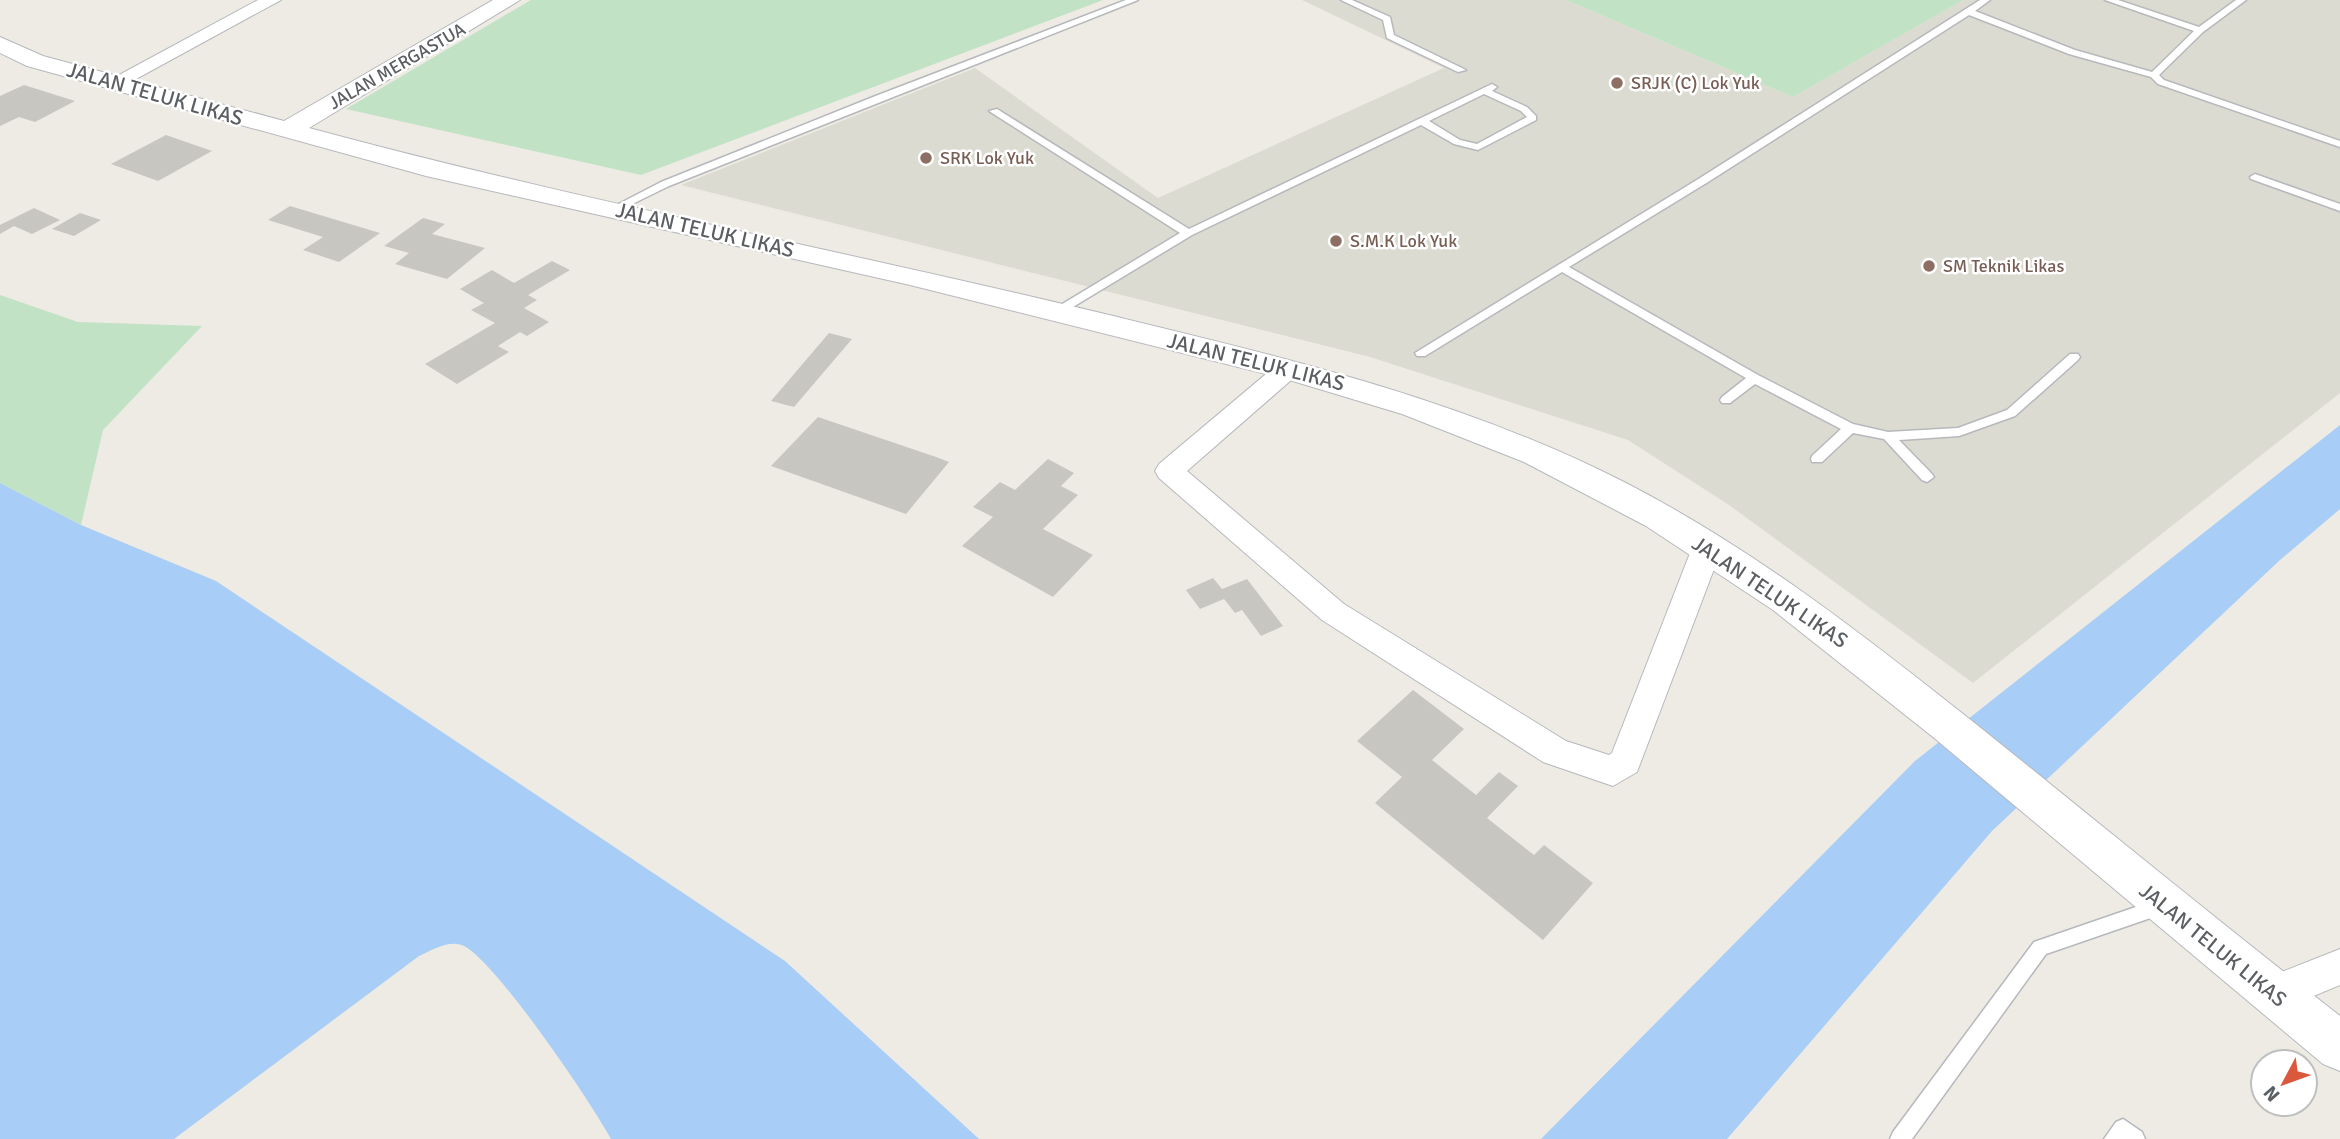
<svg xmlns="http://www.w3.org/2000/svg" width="2340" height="1139" viewBox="0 0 2340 1139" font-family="Signika,sans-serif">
<rect width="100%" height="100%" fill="#edebe3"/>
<path fill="#dcdbd1" d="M1302,0h264l227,97 170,-97h377v393l-367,290 -244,-178 -101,-65 -258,-83 -689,-172 294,-117 183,130 286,-130z"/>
<g fill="#c2e2c5">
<path d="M531,0h572l-462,175 -295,-66z"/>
<path d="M1566,0h397l-170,97z"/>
<path d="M0,295l78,27 124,4 -99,104 -22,95 -81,-42z"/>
</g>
<g fill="#a8cdf7">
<path d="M2340,425v84l-60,51 -288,271 -265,308h-186l374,-378z"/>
<path d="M0,483l81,42 135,56 569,380 194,178h-368c-20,-37 -114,-176 -147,-193 -14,-7 -32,4 -45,10l-245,183h-174z"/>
</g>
<g fill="#c8c6c0">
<path d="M24,85l51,16 -40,21 -16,-5 -19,9v-30z"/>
<path d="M166,135l46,16 -54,30 -47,-17z"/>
<path d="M290,206l90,27 -41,29 -36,-12 20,-13 -55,-17z"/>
<path d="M34,208l26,12 -28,14 -18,-8 -14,8v-9z"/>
<path d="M80,213l21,7 -27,16 -22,-7z"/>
<path d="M423,218l22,6 -13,10 53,14 -38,31 -52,-15 14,-11 -25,-7z"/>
<path d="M552,261l18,9 -42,25 9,5 -13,8 25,14 -22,14 -7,-4 -22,14 11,6 -52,32 -32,-20 70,-41 -24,-13 13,-7 -24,-14 32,-19 22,13z"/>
<path d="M829,333l23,6 -58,68 -23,-6z"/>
<path d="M818,417l118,40 13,5 -43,52 -135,-48z"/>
<path d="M1048,459l26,14 -13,13 17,9 -35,34 50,26 -40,42 -91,-51 31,-29 -20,-10 27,-25 15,8z"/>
<path d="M1213,578l9,11 25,-10 36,47 -22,10 -19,-26 -7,3 -11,-14 -24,10 -14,-19z"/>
<path d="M1413,690l51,39 -32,31 44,35 23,-23 19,14 -31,32 47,37 10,-10 49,38 -50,57 -168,-137 27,-26 -45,-36z"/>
</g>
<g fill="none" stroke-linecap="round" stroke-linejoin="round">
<defs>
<g id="service">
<path d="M1126,0h12l-469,186 -51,25h-8l-1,-2 52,-27 212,-85z"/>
<path d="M1341,0h11l38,17 4,18 72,35 -8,2 -71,-34 -4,-18z"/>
<path d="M1980,0h10l-15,11 100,39 77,22 42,-41 -89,-31h13l81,27 37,-27h10l-43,32 -44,43 5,5 176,61v6l-182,-63 -7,-7 -82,-23 -100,-39 -261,167 -139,85 189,108 95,49 35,8 70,-4 49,-18 63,-56h8l2,3 -2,3 -63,56 -56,20 -60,4 33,34 2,3 -7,5 -5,-2 -38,-41 -31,-6 -31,29h-10l-1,-3 1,-3 29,-27 -86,-45 -25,19h-8l-2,-3 2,-3 24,-19 -184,-106 -137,84h-8l-2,-3 285,-175z"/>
<path d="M1492,84l5,3 -5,4 35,16 9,9v4l-58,30 -24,-6 -33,-19 -229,110 -134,81 -4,-1v-6l126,-76 -191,-122 8,-2 192,120zM1484,94l37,17 6,6 -50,27 -17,-4 -31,-19z"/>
<path d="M2255,174l85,30v7l-89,-32 -1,-2z"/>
<path d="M2159,899l6,2 3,6 -3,6 -119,41 -134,185h-22l3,-7 141,-190z"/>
<path d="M2123,1119l19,13 3,7h-41l12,-17z"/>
</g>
<g id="minor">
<path d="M258,0h23l-156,85 -7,2 -10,-6z"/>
<path d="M1288,361l9,2 4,6 -4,6 -110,96 157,133 222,137 43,14 3,-2 80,-205 5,-8 10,-3 10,3 5,8 -85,224 -24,14 -70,-24 -221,-142 -163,-142 -4,-7 4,-7 120,-101z"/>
<path d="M2340,949v36l-67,28 -14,-6 -5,-13 5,-13z"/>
</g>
<path id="tertiary" d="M493,0h27l-211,128c262,71 531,122 796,186 177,43 353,84 517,167 128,65 243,155 355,244 121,97 241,196 363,291v55l-17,-7 -390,-327 -160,-127 -127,-84 -122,-64 -122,-48 -116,-35 -376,-94 -484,-109 -399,-110 -27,-13v-16l43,19 241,65z"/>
</defs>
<use href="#service" stroke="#b6b8bc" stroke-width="3"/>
<use href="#minor" stroke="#b6b8bc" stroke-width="2"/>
<use href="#tertiary" stroke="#b6b8bc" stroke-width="2"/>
<use href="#service" fill="#fff" fill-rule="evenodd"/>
<use href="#minor" fill="#fff" fill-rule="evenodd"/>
<use href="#tertiary" fill="#fff" fill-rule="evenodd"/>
</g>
<g fill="#8d6e63" stroke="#fff" stroke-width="2.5">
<circle cx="1617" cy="83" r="7"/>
<circle cx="926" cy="158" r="7"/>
<circle cx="1336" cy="241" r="7"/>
<circle cx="1929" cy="266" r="7"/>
</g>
<g text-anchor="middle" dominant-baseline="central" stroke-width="5" stroke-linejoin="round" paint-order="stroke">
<g font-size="18" fill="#5b5e62" stroke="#fff">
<text transform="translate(397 66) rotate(-30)">JALAN MERGASTUA</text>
</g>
<g font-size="18" fill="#785e54" stroke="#fff" text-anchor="start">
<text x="1631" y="83">SRJK (C) Lok Yuk</text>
<text x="940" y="158">SRK Lok Yuk</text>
<text x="1350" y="241">S.M.K Lok Yuk</text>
<text x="1943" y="266">SM Teknik Likas</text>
</g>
<g font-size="21" fill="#5b5e62" stroke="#fff">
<text transform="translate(155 94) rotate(16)">JALAN TELUK LIKAS</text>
<text transform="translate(705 230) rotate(13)">JALAN TELUK LIKAS</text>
<text transform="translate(1256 362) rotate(14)">JALAN TELUK LIKAS</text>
<text transform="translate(1770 592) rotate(34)">JALAN TELUK LIKAS</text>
<text transform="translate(2213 945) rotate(39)">JALAN TELUK LIKAS</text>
</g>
</g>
<g transform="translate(2284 1083) rotate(229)"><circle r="33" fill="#ffffff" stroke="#bdbfc0" stroke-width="2"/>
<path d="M0-5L12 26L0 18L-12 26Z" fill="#da583c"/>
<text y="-10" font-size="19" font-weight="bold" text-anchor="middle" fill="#5b5e62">N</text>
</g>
</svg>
